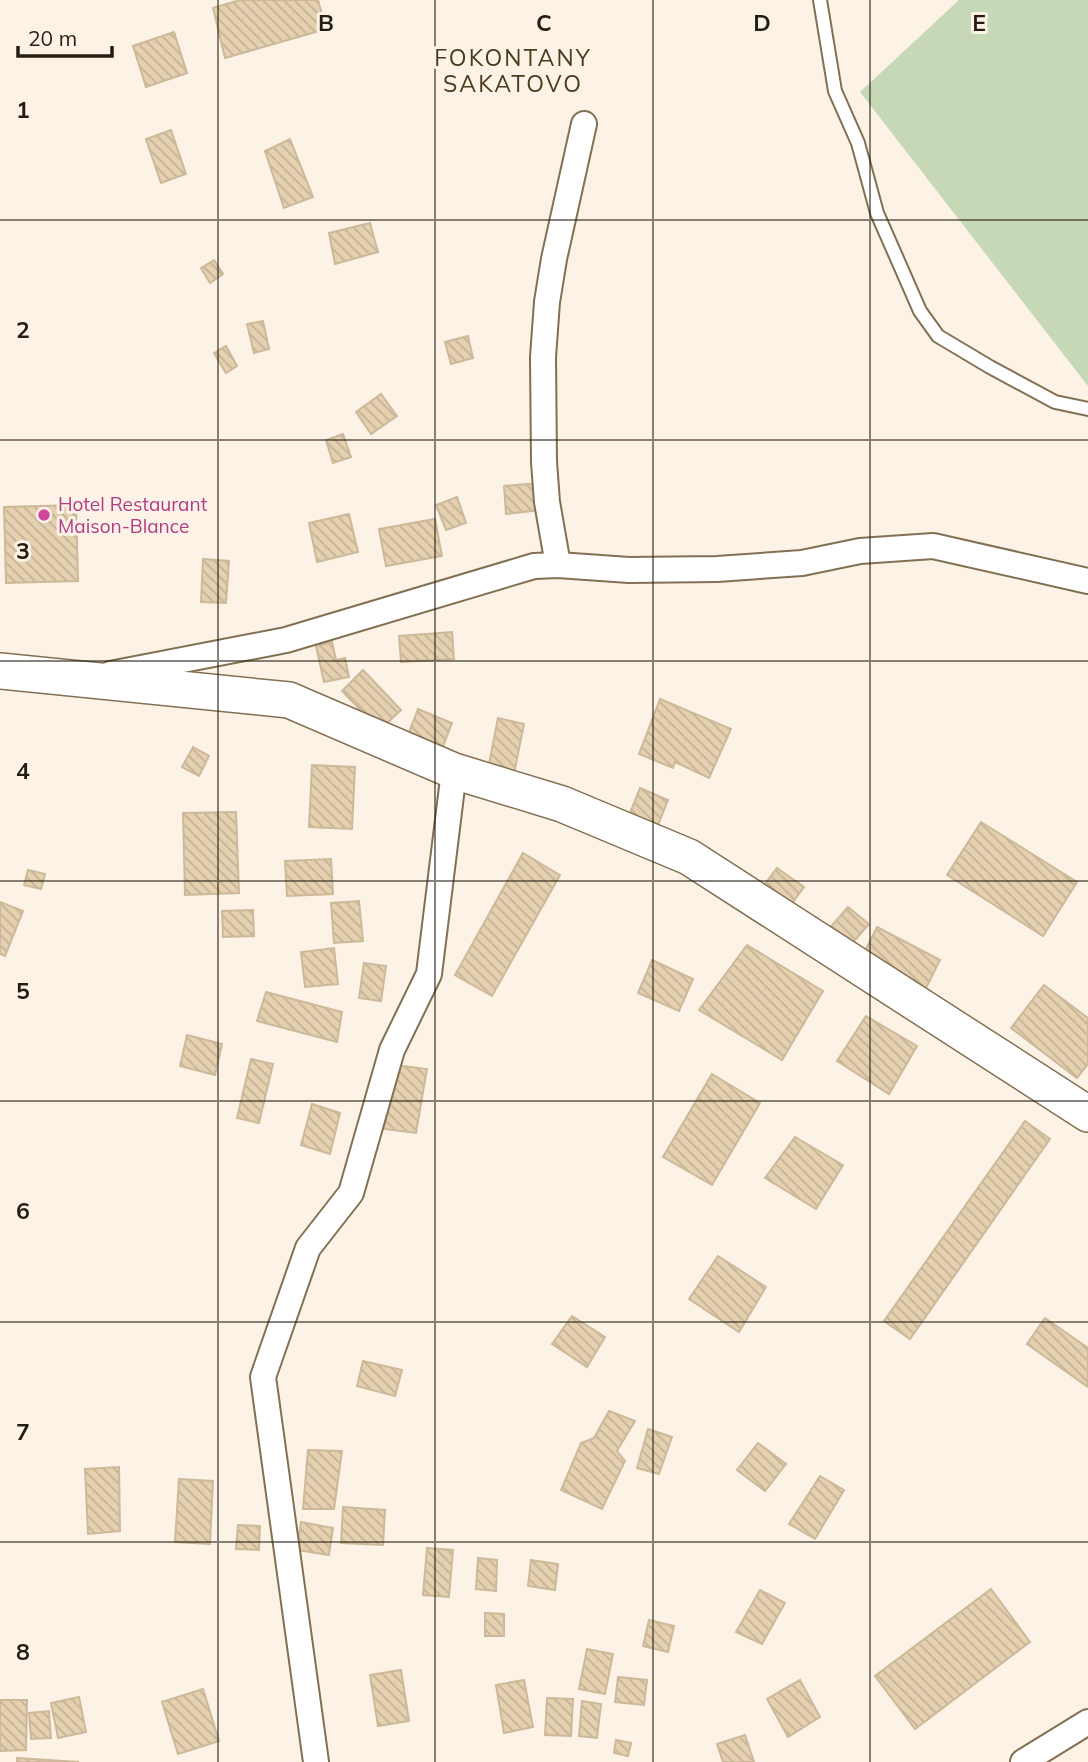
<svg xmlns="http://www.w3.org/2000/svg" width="1088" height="1762" viewBox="0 0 1088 1762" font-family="Mulish,sans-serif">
<defs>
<pattern id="building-back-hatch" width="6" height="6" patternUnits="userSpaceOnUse" patternTransform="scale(1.75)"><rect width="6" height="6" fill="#e5d0b0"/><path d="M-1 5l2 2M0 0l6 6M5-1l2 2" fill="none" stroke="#c4b296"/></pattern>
</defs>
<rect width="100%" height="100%" fill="#fcf3e6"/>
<path fill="#c7d8b7" d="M959,0h129v386l-228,-294z"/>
<g fill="url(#building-back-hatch)" stroke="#cdb999" stroke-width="2">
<path d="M240,0h78l8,29 -101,29 -12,-50z"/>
<path d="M174,32l13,41 -41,14 -13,-41z"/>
<path d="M171,130l15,44 -25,9 -15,-44z"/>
<path d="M290,139l23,58 -29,11 -19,-57z"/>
<path d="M370,223l8,29 -43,12 -6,-31z"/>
<path d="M214,260l9,14 -13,9 -9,-15z"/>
<path d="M263,321l6,28 -15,4 -7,-29z"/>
<path d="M468,336l5,22 -22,6 -6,-22z"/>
<path d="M226,346l11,20 -11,7 -12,-20z"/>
<path d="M381,394l16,22 -26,18 -15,-22z"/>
<path d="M343,434l8,23 -18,6 -7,-23z"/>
<path d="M538,483l2,27 -34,4 -2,-28z"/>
<path d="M457,497l9,26 -20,7 -10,-25z"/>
<path d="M76,505l2,76 -72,2 -2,-76z"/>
<path d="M349,514l9,38 -41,10 -8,-39z"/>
<path d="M435,519l7,37 -56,10 -7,-37z"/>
<path d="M203,559l26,2 -3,42 -25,-1z"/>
<path d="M452,632l2,27 -53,3 -2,-26z"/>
<path d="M332,642l4,18 9,-2 4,19 -25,5 -8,-36z"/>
<path d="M363,670l38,40 -21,20 -38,-39z"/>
<path d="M660,699l71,30 -22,49 -34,-16 -2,6 -34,-14z"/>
<path d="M418,709l34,14 -10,26 -34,-14z"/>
<path d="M498,718l26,6 -11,55 -26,-5z"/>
<path d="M193,747l16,9 -10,20 -17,-9z"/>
<path d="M312,765l43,2 -3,62 -43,-2z"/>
<path d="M640,788l28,12 -12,30 -28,-12z"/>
<path d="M236,812l3,81 -54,2 -2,-82z"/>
<path d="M981,822l96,60 -34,54 -96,-61z"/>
<path d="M523,853l37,22 -68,121 -37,-21z"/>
<path d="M331,859l2,35 -46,2 -2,-35z"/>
<path d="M777,868l27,19 -17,23 -27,-19z"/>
<path d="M28,870l17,4 -4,15 -17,-4z"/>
<path d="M359,901l4,40 -29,2 -3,-40z"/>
<path d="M0,902l23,9 -18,45 -5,-2z"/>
<path d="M848,907l21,17 -21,24 -20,-18z"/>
<path d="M253,910l1,26 -31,1 -1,-26z"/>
<path d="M877,927l63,33 -15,30 -63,-33z"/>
<path d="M747,945l76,46 -41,69 -83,-50z"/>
<path d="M334,948l4,36 -33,3 -4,-35z"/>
<path d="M652,960l41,19 -14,32 -41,-18z"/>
<path d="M364,963l22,3 -5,35 -22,-3z"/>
<path d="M1044,985l44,33v46l-11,14 -66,-50z"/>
<path d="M266,992l76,20 -5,30 -80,-21z"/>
<path d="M866,1016l51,30 -28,48 -52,-33z"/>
<path d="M187,1035l35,9 -7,31 -35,-9z"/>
<path d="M251,1059l22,5 -14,59 -22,-5z"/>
<path d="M395,1065l32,4 -11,64 -32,-4z"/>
<path d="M712,1074l48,29 -48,82 -49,-28z"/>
<path d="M312,1104l28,9 -10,41 -29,-9z"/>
<path d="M1025,1121l25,18 -140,200 -26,-18z"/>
<path d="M795,1137l48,28 -27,44 -51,-31z"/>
<path d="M718,1256l48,31 -27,45 -50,-33z"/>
<path d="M572,1316l33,21 -18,30 -35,-23z"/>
<path d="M1045,1318l43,30v39l-61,-43z"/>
<path d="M363,1361l39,9 -7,26 -38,-10z"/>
<path d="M609,1411l26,10 -18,30 8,10 -23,48 -41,-19 20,-47 13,-5z"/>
<path d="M648,1429l24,8 -13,37 -22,-6z"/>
<path d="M758,1443l28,21 -21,27 -28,-21z"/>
<path d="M308,1450l34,1 -8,58h-31z"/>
<path d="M119,1467l1,64 -32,3 -3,-65z"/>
<path d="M820,1476l24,14 -29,49 -26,-15z"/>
<path d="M179,1479l34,2 -3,63 -35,-2z"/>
<path d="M343,1507l42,3 -2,35 -42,-2z"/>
<path d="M301,1522l32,6 -4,27 -32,-5z"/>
<path d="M238,1525l22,1 -1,24 -23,-1z"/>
<path d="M427,1548l26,2 -4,47 -26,-2z"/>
<path d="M478,1558l19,2 -1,31 -20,-2z"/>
<path d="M531,1560l27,4 -3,26 -27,-4z"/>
<path d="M991,1589l39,53 -115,87 -40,-53z"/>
<path d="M760,1590l25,13 -23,41 -26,-12z"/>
<path d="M485,1613l19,1v22h-19z"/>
<path d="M649,1620l25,6 -6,26 -25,-6z"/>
<path d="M587,1649l26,5 -8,40 -26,-5z"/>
<path d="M401,1670l8,51 -31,5 -8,-51z"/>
<path d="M618,1677l29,3 -3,25 -29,-3z"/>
<path d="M524,1680l9,47 -29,6 -8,-48z"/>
<path d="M800,1680l20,37 -32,20 -21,-38z"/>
<path d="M203,1689l16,52 -41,13 -16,-52z"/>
<path d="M79,1697l7,35 -28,6 -7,-35z"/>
<path d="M547,1698l26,1 -2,37 -26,-1z"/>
<path d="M0,1700h27l-1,50 -26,1z"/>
<path d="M582,1701l19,3 -4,34 -18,-2z"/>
<path d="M49,1711l2,27 -20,1 -2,-26z"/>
<path d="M745,1735l9,27h-31l-6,-18z"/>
<path d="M616,1740l15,3 -3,13 -14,-3z"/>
<path d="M17,1758l62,4h-62z"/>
</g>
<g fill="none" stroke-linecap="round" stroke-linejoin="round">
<defs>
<path id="lane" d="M820,0l15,91 23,52 19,70 43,98 18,25 52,31 65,35 33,7"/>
<g id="street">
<path d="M558,565l-11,-63 -3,-40 -1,-105 4,-55 7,-43 30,-135"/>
<path d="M110,674l176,-34 248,-74 24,-1 71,5 88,-1 85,-6 58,-12 73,-5 155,35"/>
<path d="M316,1762l-53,-385 45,-129 43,-55 41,-143 37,-76 25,-203"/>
<path d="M1023,1762l65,-40"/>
</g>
<path id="secondary" d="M0,671l289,29 165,71 108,33 127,53 399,257"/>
</defs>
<use href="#lane" stroke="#837053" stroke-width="16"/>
<use href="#street" stroke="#837053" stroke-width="28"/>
<use href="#secondary" stroke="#837053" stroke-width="38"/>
<use href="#lane" stroke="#fff" stroke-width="12"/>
<use href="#street" stroke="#fff" stroke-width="24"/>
<use href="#secondary" stroke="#fff" stroke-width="35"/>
</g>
<path fill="none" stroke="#251d11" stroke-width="2" stroke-opacity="0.55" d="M218,0v1762M435,0v1762M653,0v1762M870,0v1762M0,220h1088M0,440h1088M0,661h1088M0,881h1088M0,1101h1088M0,1322h1088M0,1542h1088"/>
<circle fill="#d1479c" stroke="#fcf3e6" stroke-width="2.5" cx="44" cy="515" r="7"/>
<g text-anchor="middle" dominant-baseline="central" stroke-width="6" stroke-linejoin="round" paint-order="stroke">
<g font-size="19" fill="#b23c85" stroke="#fcf3e6" text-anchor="start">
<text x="58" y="504">Hotel Restaurant<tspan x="58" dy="22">Maison-Blance</tspan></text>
</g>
<g font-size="23" letter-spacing="2" fill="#4a391d" stroke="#fcf3e6">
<text x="513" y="57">FOKONTANY<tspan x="513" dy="26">SAKATOVO</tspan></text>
</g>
</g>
<g font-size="23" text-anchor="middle" font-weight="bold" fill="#251d11" stroke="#fcf3e6" stroke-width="6" stroke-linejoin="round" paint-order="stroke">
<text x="326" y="31">B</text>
<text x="544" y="31">C</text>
<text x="762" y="31">D</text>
<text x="979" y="31">E</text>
<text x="23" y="118">1</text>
<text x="23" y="338">2</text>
<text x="23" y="559">3</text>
<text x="23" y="779">4</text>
<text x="23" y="999">5</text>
<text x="23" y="1219">6</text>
<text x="23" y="1440">7</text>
<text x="23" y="1660">8</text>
</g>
<path d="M18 46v10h94v-10" fill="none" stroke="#251d11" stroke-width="3.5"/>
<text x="28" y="46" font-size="21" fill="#251d11" stroke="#fcf3e6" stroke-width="5" paint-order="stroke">20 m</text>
</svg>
